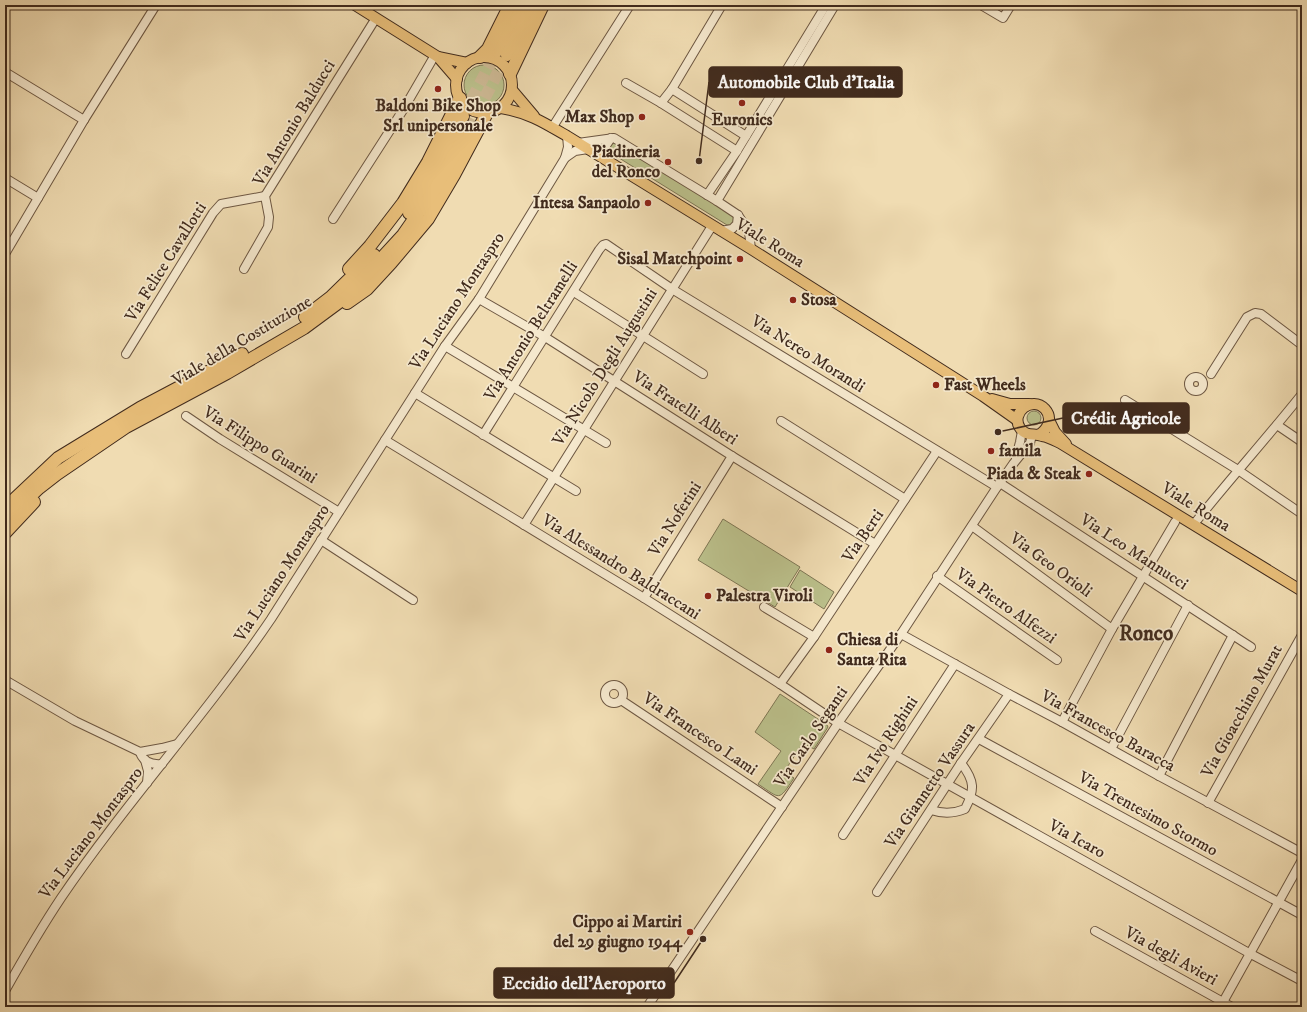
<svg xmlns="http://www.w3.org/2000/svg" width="1307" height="1012" viewBox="0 0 1307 1012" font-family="'IM FELL DW Pica',serif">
<rect width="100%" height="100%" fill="#f0dcb2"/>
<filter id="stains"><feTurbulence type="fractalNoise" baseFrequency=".005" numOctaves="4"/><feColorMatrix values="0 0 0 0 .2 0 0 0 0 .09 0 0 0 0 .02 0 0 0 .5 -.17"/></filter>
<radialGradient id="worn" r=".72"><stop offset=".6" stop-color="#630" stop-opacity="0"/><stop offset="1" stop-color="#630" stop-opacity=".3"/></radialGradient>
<g fill="#bbc08b" stroke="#7e7654">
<circle cx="484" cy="85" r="20"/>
<path d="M614,143l4,1 114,71 2,3v4l-4,3h-3l-116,-72 -1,-5v-3z"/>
<circle cx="1034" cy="418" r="7"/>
<path d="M723,519l77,48 -25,40 -77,-47z"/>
<path d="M800,570l34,22 -10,17 -34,-22z"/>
<path d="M780,694l47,31 1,2 -14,22 -11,-6 -19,29 10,6c-16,24 -13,21 -36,6l23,-33 -26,-19z"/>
</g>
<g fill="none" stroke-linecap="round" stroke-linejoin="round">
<g stroke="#cdb994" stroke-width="12" stroke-dasharray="12 6" stroke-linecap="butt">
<path d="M463,116l34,-65"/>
<path d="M468,130l39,-75"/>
</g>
<defs>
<g id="minor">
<path d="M722,5l-50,84 -11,14 76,48"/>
<path d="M981,5l22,13 8,-13"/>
<path d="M5,72l79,48 72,-115"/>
<path d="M626,83l35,20"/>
<path d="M672,89l74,47"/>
<path d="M552,128l78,-123"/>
<path d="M578,143l36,-5 103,63 21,14 11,17 2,17"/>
<path d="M599,156l12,-18"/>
<path d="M565,158l10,-7 13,-2"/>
<path d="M5,178l33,20"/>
<path d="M707,195l30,-44 89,-146"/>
<path d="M717,201l118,-196"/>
<path d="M333,219l70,-109 32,-55"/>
<path d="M721,231l11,-2 5,-5 1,-9"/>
<path d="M5,254l79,-134"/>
<path d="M244,269l24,-42 1,-10 -4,-21 111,-178"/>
<path d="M574,292l129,82"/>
<path d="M479,299l66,38 187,119 143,88"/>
<path d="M445,346l161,97"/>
<path d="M126,354l87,-141 8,-9 44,-8"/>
<path d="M1211,374l36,-57 8,-4 6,1 41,31"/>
<circle cx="1196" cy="384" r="7"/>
<path d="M415,393l161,98"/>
<path d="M1125,400l113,70 64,44"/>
<path d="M186,416l34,23 119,73"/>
<path d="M781,421l124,78"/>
<path d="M1277,425l25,17"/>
<path d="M483,435l116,-185 4,-5 3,-1 66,45 325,198"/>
<path d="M385,440l259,158 136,86 58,39 411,230 53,28"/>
<path d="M1016,457l4,-15 2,-11"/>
<path d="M1000,483l251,164"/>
<path d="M1194,524c35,-44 73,-86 108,-130"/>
<path d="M524,525l188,-299"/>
<path d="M972,526l140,103"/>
<path d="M321,540l92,60"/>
<path d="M937,576l120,84"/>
<path d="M644,598l88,-142"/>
<path d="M764,607l50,30"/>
<path d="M901,634l108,60 53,28 97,54 143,77"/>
<path d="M5,680l70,41 65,31 22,-4 15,-4"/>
<path d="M780,684l34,-47 123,-186"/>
<circle cx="614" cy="694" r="9"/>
<path d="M621,700l161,107"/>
<path d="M1062,722l50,-93 63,-107"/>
<path d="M979,739l323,176"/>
<path d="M1111,749l77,-144"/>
<path d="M140,752c3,10 12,13 22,12"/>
<path d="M145,760l3,11 -1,12"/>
<path d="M1159,776l74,-141"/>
<path d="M1208,803l94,-168"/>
<path d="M931,810c12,4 22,4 34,-1 10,-19 10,-28 -4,-46"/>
<path d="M843,835l112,-171"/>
<path d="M877,892l84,-129 48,-69"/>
<path d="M1095,931l137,76"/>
<path d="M5,991c18,-32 36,-63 56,-93 66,-97 145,-183 210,-279l174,-273 34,-47 86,-141 3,-11 -1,-11"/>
<path d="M1223,1002l79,-142"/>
<path d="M647,1007l194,-288 60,-85 96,-147 16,-23 17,-21 2,-8"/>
</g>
<g id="major">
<path d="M355,5l83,52 19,22"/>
<path d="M438,57l29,6"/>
<circle cx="484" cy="85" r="28"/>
<path d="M512,90l22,26"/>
<path d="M501,108c28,5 42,14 66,28l184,113 232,147 34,24"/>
<path d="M992,399l18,5h19"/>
<path d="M1049,420l6,12 11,12"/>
<path d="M1038,435c10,-5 15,-17 7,-26 -13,-14 -35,4 -25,19 6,9 14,5 22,8 7,1 12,4 18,7l242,148"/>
</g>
<g id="highway">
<path d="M497,51l24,-46"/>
<path d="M507,55l26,-50"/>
<path d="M480,57l8,-8 22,-44"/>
<path d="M510,74l33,-69"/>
<path d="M409,213l23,-37 31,-60"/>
<path d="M349,269l21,-23 33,-43 25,-41 32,-64"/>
<path d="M347,303l20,-14 24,-26 37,-44 26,-44 33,-62"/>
<path d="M305,317l26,-20 43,-42"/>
<path d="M6,507l52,-49 82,-50 102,-54"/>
<path d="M5,520l34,-32 18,-14 69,-47 101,-54 77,-45 42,-31 57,-62 32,-46 33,-59"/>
<path d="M5,533l29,-31"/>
</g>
</defs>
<use href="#minor" stroke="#6d5742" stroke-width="10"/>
<use href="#major" stroke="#412b1d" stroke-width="12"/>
<use href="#highway" stroke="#412b1d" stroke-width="14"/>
<use href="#minor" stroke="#f5e8cd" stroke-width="8"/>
<use href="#major" stroke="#e8be79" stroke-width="10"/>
<use href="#highway" stroke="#e8be79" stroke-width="12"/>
</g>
<g fill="#8f2418" stroke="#f5e8cd" stroke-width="1.5">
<circle cx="438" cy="89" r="4"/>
<circle cx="742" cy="103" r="4"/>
<circle cx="642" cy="117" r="4"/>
<circle cx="668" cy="162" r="4"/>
<circle cx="648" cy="203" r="4"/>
<circle cx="740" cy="259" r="4"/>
<circle cx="793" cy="300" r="4"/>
<circle cx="936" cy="385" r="4"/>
<circle cx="991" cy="451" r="4"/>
<circle cx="1089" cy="474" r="4"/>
<circle cx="708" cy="596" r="4"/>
<circle cx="829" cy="650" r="4"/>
<circle cx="690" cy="932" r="4"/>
</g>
<g text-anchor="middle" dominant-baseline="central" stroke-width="3.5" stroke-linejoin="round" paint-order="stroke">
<g font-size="17" font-weight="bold" fill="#412b1d" stroke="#f5e8cd" text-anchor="end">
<text x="438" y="106" text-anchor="middle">Baldoni Bike Shop<tspan x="438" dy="20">Srl unipersonale</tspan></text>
<text x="634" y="117">Max Shop</text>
<text x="742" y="120" text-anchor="middle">Euronics</text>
<text x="660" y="152">Piadineria<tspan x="660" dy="20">del Ronco</tspan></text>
<text x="640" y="203">Intesa Sanpaolo</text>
<text x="732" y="259">Sisal Matchpoint</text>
<text x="801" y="300" text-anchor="start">Stosa</text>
<text x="944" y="385" text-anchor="start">Fast Wheels</text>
<text x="999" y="451" text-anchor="start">famila</text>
<text x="1081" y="474">Piada &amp; Steak</text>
<text x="716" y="596" text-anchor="start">Palestra Viroli</text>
<text x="837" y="640" text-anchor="start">Chiesa di<tspan x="837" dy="20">Santa Rita</tspan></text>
<text x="682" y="922">Cippo ai Martiri<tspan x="682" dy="20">del 29 giugno 1944</tspan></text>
</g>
<g font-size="17" fill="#412b1d" stroke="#f5e8cd">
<text transform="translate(294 123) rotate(-59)">Via Antonio Balducci</text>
<text transform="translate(770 243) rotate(32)">Viale Roma</text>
<text transform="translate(166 262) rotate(-58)">Via Felice Cavallotti</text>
<text transform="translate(457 301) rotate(-57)">Via Luciano Montaspro</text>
<text transform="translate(531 331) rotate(-58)">Via Antonio Beltramelli</text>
<text transform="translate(242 341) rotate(-31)">Viale della Costituzione</text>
<text transform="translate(808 354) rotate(32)">Via Nereo Morandi</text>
<text transform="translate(605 367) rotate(-58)">Via Nicolò Degli Augustini</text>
<text transform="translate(685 408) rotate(33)">Via Fratelli Alberi</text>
<text transform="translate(260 445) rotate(32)">Via Filippo Guarini</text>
<text transform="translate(1196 507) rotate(32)">Viale Roma</text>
<text transform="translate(675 519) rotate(-58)">Via Noferini</text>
<text transform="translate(863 536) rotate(-56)">Via Berti</text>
<text transform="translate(1134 552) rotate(33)">Via Leo Mannucci</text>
<text transform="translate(1051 565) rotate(36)">Via Geo Orioli</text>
<text transform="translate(621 567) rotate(32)">Via Alessandro Baldraccani</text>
<text transform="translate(282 573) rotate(-57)">Via Luciano Montaspro</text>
<text transform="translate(1006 606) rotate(35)">Via Pietro Alfezzi</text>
<text transform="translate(1242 711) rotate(-61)">Via Gioacchino Murat</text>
<text transform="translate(1108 731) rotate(29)">Via Francesco Baracca</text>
<text transform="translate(700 734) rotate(34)">Via Francesco Lami</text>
<text transform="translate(811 737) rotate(-56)">Via Carlo Seganti</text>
<text transform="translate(886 741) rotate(-57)">Via Ivo Righini</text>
<text transform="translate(930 785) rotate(-56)">Via Giannetto Vassura</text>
<text transform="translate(1148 814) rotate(29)">Via Trentesimo Stormo</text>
<text transform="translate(91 833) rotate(-53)">Via Luciano Montaspro</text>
<text transform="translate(1077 839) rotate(29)">Via Icaro</text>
<text transform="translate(1171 956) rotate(29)">Via degli Avieri</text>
</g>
<g font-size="21" font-weight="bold" fill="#412b1d" stroke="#f5e8cd">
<text x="1146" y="634">Ronco</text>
</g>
</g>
<path fill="none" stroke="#412b1d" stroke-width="1.5" d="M699 161L709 82M998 432L1063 418M703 939L674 983"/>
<g fill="#412b1d" stroke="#f5e8cd" stroke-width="1.5">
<circle cx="699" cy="161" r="4"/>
<circle cx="998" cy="432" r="4"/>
<circle cx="703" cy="939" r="4"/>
</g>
<g fill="#412b1d" stroke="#412b1d" stroke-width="1.5">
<rect x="709" y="67" width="193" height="30" rx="4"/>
<rect x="1063" y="403" width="126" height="30" rx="4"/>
<rect x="494" y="968" width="180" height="30" rx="4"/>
</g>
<g font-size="18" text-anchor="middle" font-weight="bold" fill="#fff">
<text x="806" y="88">Automobile Club d'Italia</text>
<text x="1126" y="424">Crédit Agricole</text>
<text x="584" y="989">Eccidio dell'Aeroporto</text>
</g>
<rect width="1307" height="1012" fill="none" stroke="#f0dcb2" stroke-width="20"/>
<rect x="6" y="6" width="1295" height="1000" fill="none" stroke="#412b1d" stroke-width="2"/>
<rect x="10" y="10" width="1287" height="992" fill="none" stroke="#412b1d"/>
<rect width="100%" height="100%" filter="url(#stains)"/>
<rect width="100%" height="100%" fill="url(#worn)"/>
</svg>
